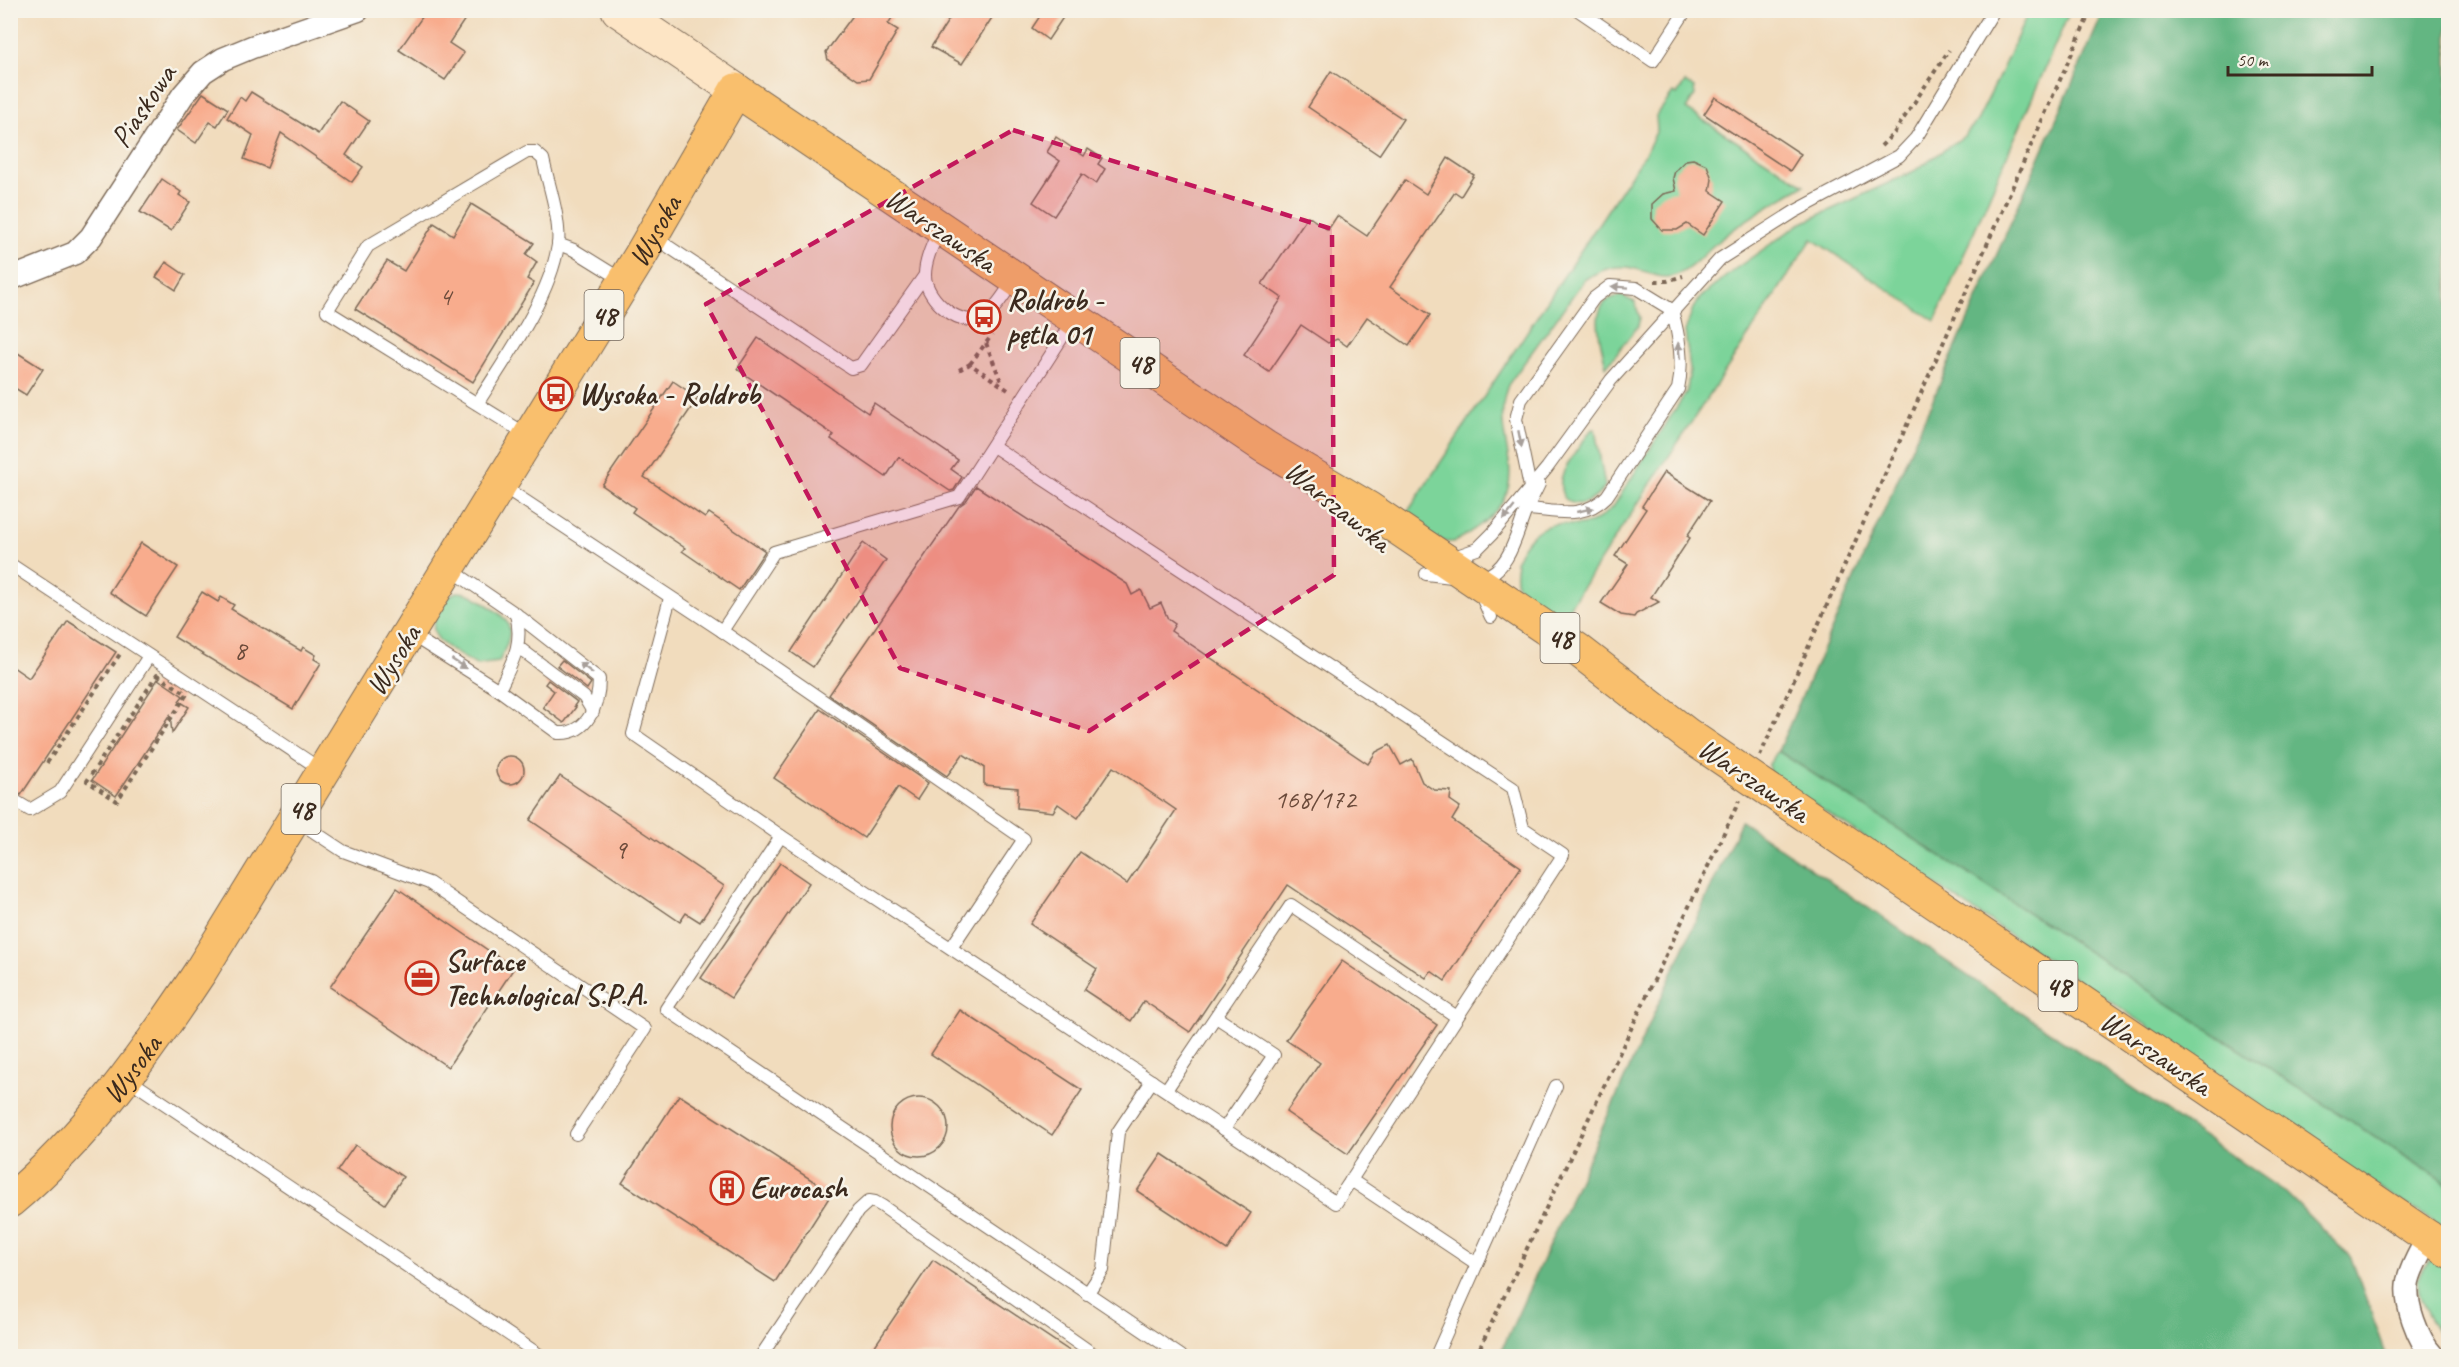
<svg xmlns="http://www.w3.org/2000/svg" width="2459" height="1367" viewBox="0 0 2459 1367" font-family="Caveat,sans-serif">
<rect width="100%" height="100%" fill="#f7f3e8"/>
<filter id="ink" filterUnits="userSpaceOnUse"><feTurbulence type="fractalNoise" baseFrequency=".0167" numOctaves="2"/><feDisplacementMap in="SourceGraphic" scale="12" xChannelSelector="R" yChannelSelector="G"/><feConvolveMatrix kernelMatrix="1 2 1 2 8 2 1 2 1" color-interpolation-filters="sRGB"/></filter>
<filter id="wash" filterUnits="userSpaceOnUse"><feTurbulence type="fractalNoise" baseFrequency=".008" numOctaves="4" result="noise"/><feDisplacementMap in="SourceGraphic" scale="24" xChannelSelector="R" yChannelSelector="G"/><feGaussianBlur stdDeviation="1.35" result="paint"/><feColorMatrix in="noise" values="0 0 0 0 0 0 0 0 0 0 0 0 0 0 0 0 0 1.4 0 .05"/><feComposite in="paint" operator="in"/></filter>
<g filter="url(#wash)">
<rect width="100%" height="100%" fill="#f1dcbd"/>
<g fill="#7bd49a" stroke="#5b7f5c" stroke-width="1.5">
<path d="M2029,11h41l-135,310 -123,-82 -251,381c-24,-14 -52,-23 -44,-56l-2,-2c8,-19 21,-37 43,-38 8,0 16,2 23,1 13,-1 23,-10 32,-18l74,-116 3,-22 -5,-38 8,-23 8,-11 34,-28 63,-44 116,-54 50,-35 13,-15 17,-34z"/>
<path d="M1685,82l9,6 1,7 -9,14 118,76c-31,18 -62,36 -89,59 -12,10 -24,26 -39,31 -15,6 -26,-3 -40,-6 -20,-6 -36,1 -52,11l-76,105c-22,58 35,96 -32,143 -7,4 -16,13 -24,14 -12,3 -38,-17 -49,-23l243,-367 11,-22 -1,-14 17,-23 4,2z"/>
<path d="M1621,296l14,6 5,16 -2,8 -32,41c-4,-24 -22,-67 15,-71z"/>
<path d="M1595,429l10,57c-14,24 -48,25 -44,-6 2,-14 22,-37 30,-50z"/>
<path d="M456,592c13,0 20,5 30,12 31,20 27,27 13,58l-23,3c-19,-13 -55,-25 -38,-52 5,-9 8,-17 18,-21z"/>
<path d="M1778,751l670,433v46l-146,-89 -56,-47 -40,-29 -437,-291v-10z"/>
<path d="M2437,1258l11,6v85c-14,-25 -53,-74 -11,-91z"/>
</g>
<g fill="#64b682" stroke="#507050" stroke-width="1.5">
<path d="M2104,11h344v1173l-670,-433z"/>
<path d="M1741,821l545,372 65,65 36,98h-888z"/>
</g>
<g id="blocks">
<g fill="#f8ac8d">
<path d="M427,10h44l-22,33 15,10 -19,27 -46,-30z"/>
<path d="M857,10h40l-9,14 10,6 -29,49 -11,1 -30,-20 -2,-8z"/>
<path d="M955,10h42l-35,54 -31,-17z"/>
<path d="M1044,10h24l-20,30 -16,-12z"/>
<path d="M1331,71l72,48 -24,36 -71,-48z"/>
<path d="M251,92l67,42 22,-33 29,20 -23,34 17,12 -11,15 -71,-49 -14,35 -23,-9 9,-24 -26,-17 13,-21 5,4z"/>
<path d="M203,93l25,16 -11,17 -7,-4 -14,21 -19,-13z"/>
<path d="M1715,97l86,57 -11,17 -86,-57z"/>
<path d="M1056,137l28,19 4,-7 14,9 -4,6 7,5 -9,15 -14,-10 -28,42 -21,-14 27,-41 -13,-9z"/>
<path d="M1448,158l26,17 -13,21 -6,-4 -65,95 40,28 -21,31 -42,-29 -20,29 -10,-7 -9,4 -27,-18 -32,47 -25,-17 38,-57 -20,-14 46,-68 20,14 9,-14 30,20 38,-56 21,14z"/>
<path d="M1693,159l14,6 5,14 -2,12 15,10 -22,34 -16,-11 -10,6h-15l-10,-11v-15l11,-10 13,-3 -3,-13 2,-7 11,-11z"/>
<path d="M162,179l19,13 -2,3 11,7 -19,29 -31,-19z"/>
<path d="M471,204l63,39 -8,11 11,8 -10,17 7,4 -61,99 -118,-73 32,-48 17,10 30,-48 19,12z"/>
<path d="M166,262l19,13 -9,15 -20,-13z"/>
<path d="M758,338l110,75 6,-10 84,57 -7,9 11,8 -8,13 -4,1 -51,-34 -13,20 -55,-38 3,-4 -97,-66z"/>
<path d="M10,348l33,21 -17,26 -16,-10z"/>
<path d="M673,381l25,17 -54,79 61,41 4,-5 56,38 -26,39 -57,-39 3,-3 -53,-36 3,-4 -33,-23z"/>
<path d="M1664,472l46,29 -23,35 3,2 -39,59 8,5 -23,12 -2,3 -13,-2 -20,-12 27,-39 -13,-8 31,-47 -4,-3z"/>
<path d="M976,486l151,98 5,11 9,-5 9,18 11,-5 7,16 7,5 -4,7 197,133 8,-12 14,-7 11,20 11,-6 10,23 12,8 17,1 -1,9 10,7 -8,13 69,47 -76,114 -14,-10 -5,7 -138,-93 -98,147 -46,-31 -13,20 -47,-31 13,-21 -67,-45 50,-72 47,32 49,-74 -63,-43 -35,51 -20,-14 -5,8 -36,-4 1,-20 -34,-3v-18l-21,-13 -16,22 -118,-81 130,-189 7,-5z"/>
<path d="M141,543l37,24 -32,49 -37,-24z"/>
<path d="M863,543l23,17 -73,107 -22,-15z"/>
<path d="M202,592l16,10 3,-5 13,8 -3,4 70,42 2,-4 13,8 -2,4 7,4 -28,46 -119,-72z"/>
<path d="M68,621l48,31 -95,143 -11,-5v-125l19,13z"/>
<path d="M562,660l29,23 -4,6 -30,-23z"/>
<path d="M158,679l25,17 -4,5 10,6 -17,26 -2,-18 -54,81 -24,-16z"/>
<path d="M548,680l29,22 -3,4 2,1 -12,16 -21,-16 11,-16 -9,-7z"/>
<path d="M820,709l108,74 -11,17 -19,-13 -34,51 -90,-60z"/>
<circle cx="510" cy="770" r="14"/>
<path d="M560,776l164,110 -24,36 -14,-9 -6,9 -150,-102z"/>
<path d="M780,863l29,20 -78,115 -30,-20z"/>
<path d="M397,888l117,80 -66,99 -118,-80z"/>
<path d="M1342,961l95,64 -89,129 -62,-42 34,-49 -34,-23z"/>
<path d="M960,1010l122,80 -30,45 -121,-81z"/>
<path d="M679,1095l153,98 -57,89 -153,-99z"/>
<circle cx="919" cy="1127" r="29"/>
<path d="M355,1145l48,32 -18,27 -48,-33z"/>
<path d="M1162,1154l89,59 -24,37 -90,-59z"/>
<path d="M933,1260l144,96h-209z"/>
</g>
</g>
</g>
<g filter="url(#ink)">
<use href="#blocks" fill-opacity="0" stroke="#7b6856" stroke-width="1.5"/>
<g fill="none" stroke-linecap="round" stroke-linejoin="round">
<defs>
<g id="lane">
<path d="M1578,10l75,51 33,-51"/>
<path d="M939,230c-6,14 -14,30 -14,45 0,25 38,56 60,41 12,-8 21,-25 29,-36"/>
<path d="M654,237l197,131 10,-3 64,-90"/>
<path d="M558,244l16,6 50,31"/>
<path d="M477,404c28,-45 73,-106 81,-159 3,-25 -10,-62 -15,-86l-8,-7h-8l-159,94 -41,65 202,125"/>
<path d="M501,485l221,146 52,-79 185,-55 115,-178"/>
<path d="M1527,509c32,2 56,11 80,-13l71,-107c6,-26 1,-53 -6,-79l-36,-22 -26,-2 -16,12 -73,102 -5,19 14,68"/>
<path d="M1451,555l6,1 20,-7 15,-15 55,-66 64,-88 109,-121 74,-47 105,-56 17,-18 78,-128"/>
<path d="M10,564c104,69 209,137 313,207"/>
<path d="M1426,574l26,3"/>
<path d="M1481,578c29,-7 35,-44 45,-68 4,-9 9,-17 13,-26"/>
<path d="M1480,593l11,24"/>
<path d="M670,598l-37,136 148,102 555,367 227,-348 -40,-27 -10,-40 -520,-342"/>
<path d="M722,631l302,208 -73,109"/>
<path d="M410,634l89,56 59,43c30,2 41,-29 41,-54l-83,-65 -66,-45"/>
<path d="M518,647l66,50 9,15"/>
<path d="M499,690c13,-28 25,-45 17,-76"/>
<path d="M10,798l20,12 30,-18 89,-136"/>
<path d="M296,820l47,31 86,32 216,146 -69,105"/>
<path d="M781,836l-115,173 515,347"/>
<path d="M1216,1017l58,38 -50,74"/>
<path d="M128,1079l413,277"/>
<path d="M1166,1090l125,-185 166,112"/>
<path d="M1351,1180l126,84"/>
<path d="M1087,1294l16,-24 15,-138 34,-51"/>
<path d="M761,1356l97,-145 11,-10 6,1 7,4 214,150"/>
<path d="M1436,1356l120,-270"/>
</g>
<g id="street">
<path d="M10,279l65,-26 16,-16 92,-142 20,-23 20,-13 29,-12 106,-37"/>
<path d="M2428,1237c-7,14 -16,28 -20,44 -4,22 10,59 25,75"/>
</g>
<path id="secondary" d="M618,10l118,80"/>
<g id="primary">
<path id="s1" d="M10,1201c77,-65 135,-146 190,-229l439,-714 97,-168 529,357 103,61 210,142 110,85 740,502"/>
</g>
<path id="highway" d="M2428,1237l20,14"/>
</defs>
<use href="#lane" stroke="#7b6856" stroke-width="14"/>
<use href="#street" stroke="#7b6856" stroke-width="25"/>
<use href="#secondary" stroke="#7b6856" stroke-width="35"/>
<use href="#primary" stroke="#7b6856" stroke-width="35"/>
<use href="#highway" stroke="#7b6856" stroke-width="35"/>
<g stroke="#7b6856" stroke-width="4" stroke-dasharray="4.5 4.5" stroke-linecap="butt">
<path d="M1881,146l13,-13 55,-83"/>
<path d="M1655,281h12l16,-5"/>
<path d="M986,343l16,41"/>
<path d="M970,364l22,-29"/>
<path d="M959,370l11,-6 41,28"/>
<path d="M157,675l30,19 -70,107 -30,-20z"/>
<path d="M1760,756l331,-746"/>
<path d="M47,763l73,-109"/>
<path d="M1476,1356l263,-555"/>
</g>
<use href="#lane" stroke="#fff" stroke-width="12"/>
<use href="#street" stroke="#fff" stroke-width="22"/>
<use href="#secondary" stroke="#fde5c5" stroke-width="33"/>
<use href="#primary" stroke="#f9bf6d" stroke-width="33"/>
<use href="#highway" stroke="#f9bf6d" stroke-width="33"/>
</g>
<defs><path id="oneway-solid" d="M-6-.8H1V-3.2L6.5 0L1 3.2V.8H-6Z" transform="scale(1.5)"/></defs>
<g fill="#a79f9a">
<use href="#oneway-solid" transform="translate(1620 287) rotate(-176)"/>
<use href="#oneway-solid" transform="translate(1679 351) rotate(-96)"/>
<use href="#oneway-solid" transform="translate(1520 439) rotate(79)"/>
<use href="#oneway-solid" transform="translate(1585 510) rotate(-13)"/>
<use href="#oneway-solid" transform="translate(1509 513) rotate(129)"/>
<use href="#oneway-solid" transform="translate(459 664) rotate(33)"/>
<use href="#oneway-solid" transform="translate(586 668) rotate(-142)"/>
</g>
</g>
<path fill="#c2185b" fill-opacity="0.2" stroke="#c2185b" stroke-width="4.5" stroke-dasharray="12 8" stroke-linejoin="round" d="M1013,130l319,99 2,346 -245,156 -189,-63 -194,-364z"/>
<defs>
<symbol id="bus-ring" viewBox="-11 -11 22 22"><circle r="9.5" fill="#f7f3e8" stroke="#c8321e" stroke-width="1.5"/><path d="M-5-6H5V4H4V6H2V4H-2V6H-4V4H-5ZM-3.5-4V0h7V-4ZM-3.5 1.2v1.5H-2V1.2ZM2 1.2v1.5H3.5V1.2Z" fill="#c8321e"/></symbol>
<symbol id="office-ring" viewBox="-11 -11 22 22"><circle r="9.5" fill="#f7f3e8" stroke="#c8321e" stroke-width="1.5"/><path d="M-6-3h4V-5.5h4V-3h4V5H-6ZM-1-4.5V-3h2v-1.5ZM-6 0V1H6V0Z" fill="#c8321e"/></symbol>
<symbol id="building-ring" viewBox="-11 -11 22 22"><circle r="9.5" fill="#f7f3e8" stroke="#c8321e" stroke-width="1.5"/><path d="M-4-6H4V6H1V3H-1V6H-4ZM-2.5-4.3h1.7v1.8h-1.7ZM.8-4.3h1.7v1.8H.8ZM-2.5-1h1.7V.8h-1.7ZM.8-1h1.7V.8H.8Z" fill="#c8321e"/></symbol>
</defs>
<g fill-rule="evenodd">
<use href="#bus-ring" x="965" y="298" width="38" height="38"/>
<use href="#bus-ring" x="537" y="375" width="38" height="38"/>
<use href="#office-ring" x="403" y="959" width="38" height="38"/>
<use href="#building-ring" x="708" y="1169" width="38" height="38"/>
</g>
<g text-anchor="middle" dominant-baseline="central" stroke-width="5" stroke-linejoin="round" paint-order="stroke">
<g font-size="27" fill="#6a4a3a">
<text x="445" y="296">4</text>
<text x="240" y="650">8</text>
<text x="1315" y="799">168/172</text>
<text x="620" y="849">9</text>
</g>
<g fill="#f7f3e8" stroke="#73665b" stroke-width="1.5">
<rect x="584.5" y="290" width="39" height="50" rx="4.5"/>
<rect x="1120.5" y="338" width="39" height="50" rx="4.5"/>
<rect x="1540.5" y="613" width="39" height="50" rx="4.5"/>
<rect x="281.5" y="784" width="39" height="50" rx="4.5"/>
<rect x="2038.5" y="961" width="39" height="50" rx="4.5"/>
</g>
<g font-size="28" font-weight="bold" fill="#3b2a1e">
<text x="604" y="315">48</text>
<text x="1140" y="363">48</text>
<text x="1560" y="638">48</text>
<text x="301" y="809">48</text>
<text x="2058" y="986">48</text>
</g>
<g font-size="30" fill="#3b2a1e" stroke="#f7f3e8">
<text transform="translate(143 106) rotate(-56)">Piaskowa</text>
<text stroke="none"><textPath href="#s1" startOffset="1168">Wysoka</textPath></text>
<text transform="translate(941 230) rotate(34)">Warszawska</text>
<text transform="translate(1338 506) rotate(39)">Warszawska</text>
<text transform="translate(393 660) rotate(-58)">Wysoka</text>
<text transform="translate(1754 780) rotate(34)">Warszawska</text>
<text transform="translate(2156 1053) rotate(34)">Warszawska</text>
<text stroke="none"><textPath href="#s1" startOffset="180">Wysoka</textPath></text>
</g>
<g font-size="30" font-weight="bold" fill="#3b2a1e" stroke="#f7f3e8" text-anchor="start">
<text x="1007" y="300">Roldrob -<tspan x="1007" dy="34">pętla 01</tspan></text>
<text x="579" y="394">Wysoka - Roldrob</text>
<text x="445" y="961">Surface<tspan x="445" dy="34">Technological S.P.A.</tspan></text>
<text x="750" y="1188">Eurocash</text>
</g>
</g>
<rect width="2459" height="1367" fill="none" stroke="#f7f3e8" stroke-width="36"/>
<path d="M2228 66v9h144v-9" fill="none" stroke="#3b2a1e" stroke-width="3"/>
<text x="2237" y="66" font-size="18" fill="#3b2a1e" stroke="#f7f3e8" stroke-width="4.5" paint-order="stroke">50 m</text>
</svg>
